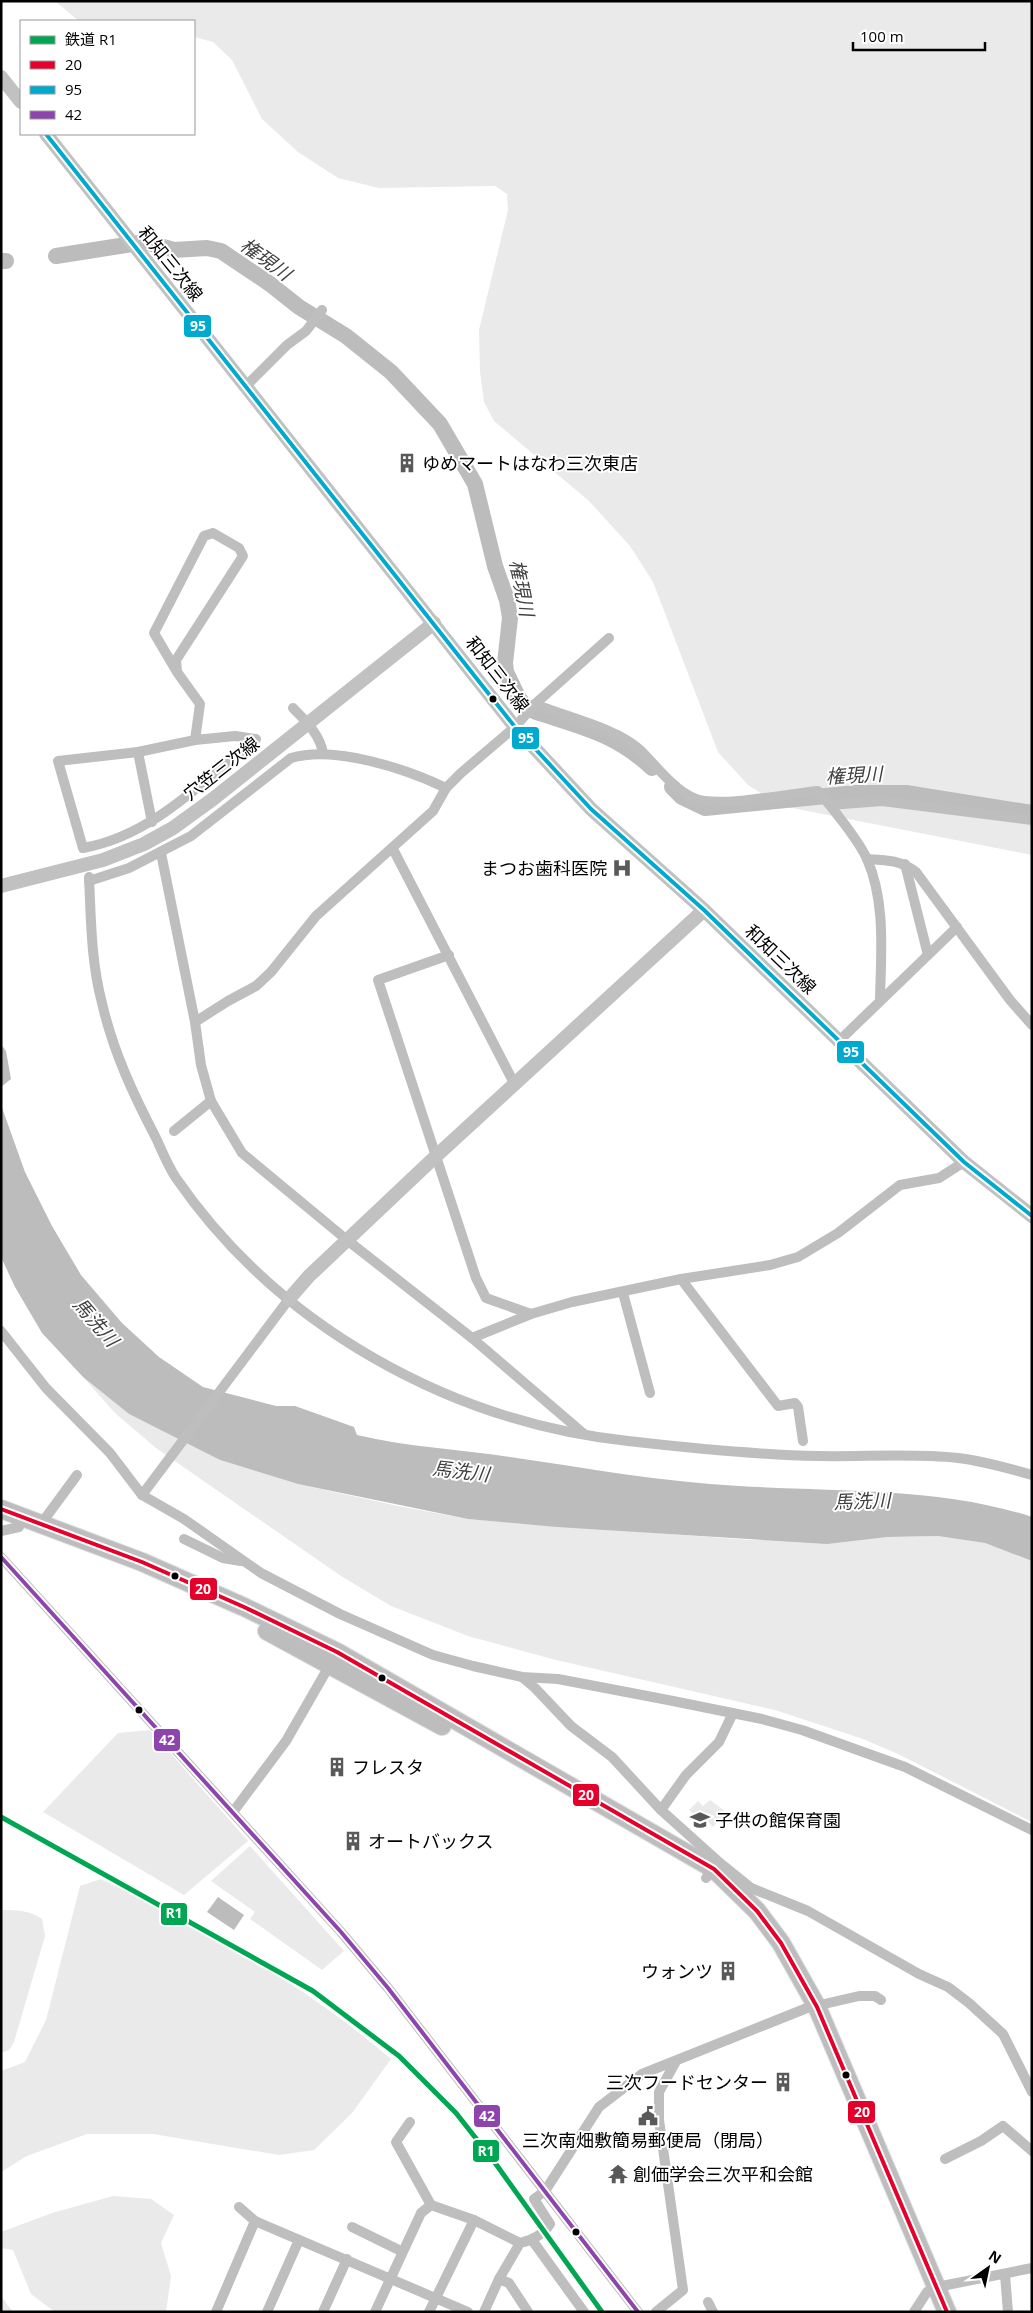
<svg xmlns="http://www.w3.org/2000/svg" width="1033" height="2313" viewBox="0 0 1033 2313" font-family="'Open Sans','Noto Sans JP',sans-serif">
<rect width="100%" height="100%" fill="#fff"/>
<g fill="#eaeaea">
<path d="M55,1h977v854l-250,-49 -34,-21 -30,-33 -65,-170 -23,-36 -41,-45 -95,-80 -10,-19 -4,-31 -1,-41 29,-120 -1,-16 -12,-8 -116,2 -41,-10 -40,-26 -36,-33 -30,-59 -19,-18 -19,-5v-16h-115z"/>
<path d="M83,1377l46,37 91,46 78,24 100,22 70,13 282,21 188,-4 47,7 47,18v261l-134,-68 -35,-15 -88,-29 -219,-50 -88,-24 -77,-30 -50,-30 -185,-128 -41,-35z"/>
<path d="M150,1730l98,111 -64,54 -141,-83 75,-79z"/>
<path d="M710,1800l16,12 -13,15 -7,-7 -4,3 -13,-13 9,-9 5,5z"/>
<path d="M250,1846l94,105 -22,19 -72,-51 5,-7 -44,-31z"/>
<path d="M101,1879c103,50 203,105 290,180l-39,54 -38,37 -35,5 -126,-21h-66l-60,22 -26,16v-101l24,-9 21,-42 34,-134z"/>
<path d="M1,1910c16,0 28,0 41,9l3,17 -31,106 -5,8 -8,3z"/>
<path d="M113,2196l38,3 23,16 -13,28 10,33 -5,36h-111l-24,-18 -18,-44 -12,-2v-16l51,-19z"/>
<path d="M1,2296l12,16h-12z"/>
</g>
<g fill="#bcbcbc">
<path d="M1,1044l5,7 5,28 -10,8z"/>
<path d="M1,1105l24,67 27,54 29,49 41,48 37,34 44,30 73,19h19l59,21 3,8c50,12 102,14 153,22 76,11 152,25 229,29 95,6 202,1 293,31v44l-47,-18 -47,-7 -51,1 -60,7 -270,-17 -89,-8 -170,-35 -78,-24 -91,-46 -46,-37 -41,-44 -27,-46 -14,-30z"/>
<path d="M218,1897l26,18 -10,15 -27,-18z"/>
</g>
<g fill="none" stroke-linecap="round" stroke-linejoin="round">
<g stroke="#bcbcbc" stroke-width="16">
<path d="M56,256l83,-13h10l25,7 33,-2 14,3 49,33 29,23 47,29 45,36 49,52 35,60 20,82 12,34 3,18 -5,45 1,9 12,25 7,9 11,6c46,15 80,22 116,56"/>
<path d="M1,261h5"/>
<path d="M672,787l10,10 23,11 151,-15h50l126,20"/>
</g>
<defs>
<g id="highway">
<path d="M1,1509l141,53 102,45 93,45 377,217 43,42 24,32 36,64 130,305"/>
<path d="M267,1631l175,95"/>
</g>
</defs>
<use href="#highway" stroke="#dbdbdb" stroke-width="20"/>
<g stroke="#bebebe" stroke-width="10">
<path d="M246,386l41,-41 19,-14 16,-21"/>
<path d="M177,672l-23,-39 50,-97 9,-3 26,15 4,8 -67,104 1,12 23,32 -5,36"/>
<path d="M535,704c31,13 81,24 104,45 19,18 39,48 65,52 29,4 83,-7 114,-10 13,15 41,50 49,68 19,43 14,95 13,140"/>
<path d="M293,708c13,13 28,28 30,46"/>
<path d="M235,736l21,3c-53,42 -104,97 -173,109l-25,-87 80,-9 57,-12z"/>
<path d="M138,752l14,70"/>
<path d="M830,805l52,-4 150,19"/>
<path d="M393,849l122,236"/>
<path d="M161,853l34,169 6,43 10,36 31,52 105,87 125,98 112,96"/>
<path d="M867,859c19,1 33,1 49,13l94,128 22,25"/>
<path d="M905,864l23,91"/>
<path d="M89,877c2,42 2,85 13,126 11,48 31,91 54,135 6,13 12,28 20,40 102,148 274,244 452,263 62,7 128,14 190,15 44,1 96,-3 140,2 25,3 50,10 74,17"/>
<path d="M89,881l40,-13 62,-32 100,-78c44,-13 115,11 155,30"/>
<path d="M449,955l-71,25 98,298 10,20 45,16"/>
<path d="M195,1022l33,-21 28,-15 15,-14 45,-56 117,-105 13,-23 15,-15 54,-46 20,-23 74,-66"/>
<path d="M839,1041l118,-114"/>
<path d="M174,1131l37,-30"/>
<path d="M681,1279l97,127 17,-3 3,4 5,34"/>
<path d="M623,1293l27,100"/>
<path d="M1,1331l45,57 64,65 32,42 42,24 77,54 79,41 93,41 40,11 49,11 36,2 110,21 94,19 40,11 103,37 127,63"/>
<path d="M472,1338l59,-24 41,-12 109,-23 89,-14 28,-8 40,-24 62,-48 39,-7 25,-16"/>
<path d="M142,1495l147,-196"/>
<path d="M41,1524l36,-49"/>
<path d="M1,1531l18,-4"/>
<path d="M184,1539l39,19 18,3"/>
<path d="M1,1557l340,375 47,56 250,324"/>
<path d="M522,1677l13,11 36,38 41,31 49,53 59,53 31,25 57,23 111,63 29,13 21,16 34,31 29,58"/>
<path d="M661,1810l25,-35 33,-33 14,-29"/>
<path d="M233,1812l53,-71 46,-80"/>
<path d="M706,1878l11,-13"/>
<path d="M410,2122l-14,20 35,63"/>
<path d="M945,2159l36,-18 22,-15 29,25"/>
<path d="M239,2207l16,14 213,91"/>
<path d="M352,2227l49,24"/>
<path d="M532,2240l52,72"/>
<path d="M1005,2275l3,37"/>
<path d="M499,2279l10,4 19,29"/>
<path d="M708,2302l5,10"/>
<path d="M216,2312l39,-91"/>
<path d="M267,2312l32,-72"/>
<path d="M323,2312l24,-53"/>
<path d="M375,2312l46,-99 10,-8 43,15 46,23"/>
<path d="M429,2312l45,-92"/>
<path d="M484,2312l15,-33 21,-36c13,-3 23,-8 30,-19l-16,-25 11,-8 54,-84 43,-33 165,-66 52,-12h16l6,4"/>
<path d="M656,2312l27,-22 -24,-170v-28l16,-29"/>
<path d="M914,2312l13,-20 10,-5 95,-19"/>
</g>
<g stroke="#c1c1c1" stroke-width="14">
<path d="M1,77l20,25"/>
<path d="M46,134l469,593 76,82 113,101 260,252 68,54"/>
<path d="M1,886l102,-26 41,-16 29,-16 40,-29 221,-176"/>
<path d="M289,1299l20,-23 126,-119 269,-247"/>
</g>
<use href="#highway" stroke="#bdbdbd" stroke-width="18"/>
<defs>
<path id="bus-1" d="M1,1509l141,53 102,45 93,45 377,217 43,42 24,32 36,64 130,305"/>
<path id="bus-2" d="M46,134l469,593 76,82 113,101 260,252 68,54"/>
<path id="bus-3" d="M1,1557l340,375 47,56 250,324"/>
</defs>
<use href="#bus-1" stroke="#fff" stroke-width="8"/>
<use href="#bus-2" stroke="#fff" stroke-width="8"/>
<use href="#bus-3" stroke="#fff" stroke-width="8"/>
<use href="#bus-1" stroke="#e4002b" stroke-width="4"/>
<use href="#bus-2" stroke="#00a9ce" stroke-width="4"/>
<use href="#bus-3" stroke="#8e44ad" stroke-width="4"/>
<defs>
<path id="rail-1" d="M1,1817l312,174 86,65 57,57 37,47 109,152"/>
</defs>
<use href="#rail-1" stroke="#fff" stroke-width="9"/>
<use href="#rail-1" stroke="#00a651" stroke-width="5"/>
</g>
<defs>
<symbol id="building-bare" viewBox="-9 -9 18 18"><path d="M-4-6H4V6H1V3H-1V6H-4ZM-2.5-4.3h1.7v1.8h-1.7ZM.8-4.3h1.7v1.8H.8ZM-2.5-1h1.7V.8h-1.7ZM.8-1h1.7V.8H.8Z" fill="#595959" stroke="#fff" stroke-width="2.5" paint-order="stroke"/></symbol>
<symbol id="hospital-bare" viewBox="-9 -9 18 18"><path d="M-5-5h3v3.5h4V-5h3V5h-3V1.5h-4V5h-3Z" fill="#595959" stroke="#fff" stroke-width="2.5" paint-order="stroke"/></symbol>
<symbol id="school-bare" viewBox="-9 -9 18 18"><path d="M0-5L7-2L0 1L-7-2ZM-4 1L0 2.5L4 1V4Q0 6-4 4Z" fill="#595959" stroke="#fff" stroke-width="2.5" paint-order="stroke"/></symbol>
<symbol id="civic-bare" viewBox="-9 -9 18 18"><path d="M-.6-6.5H3V-4.5H.6V-3L4-1V1h2V6H-6V1h2V-1L-.6-3ZM-1.2 2.5V6h2.4V2.5Z" fill="#595959" stroke="#fff" stroke-width="2.5" paint-order="stroke"/></symbol>
<symbol id="temple-bare" viewBox="-9 -9 18 18"><path d="M0-6L5-2H3V0L6.5 2.5H4V6H1.5V3h-3V6H-4V2.5H-6.5L-3 0V-2H-5Z" fill="#595959" stroke="#fff" stroke-width="2.5" paint-order="stroke"/></symbol>
</defs>
<g fill-rule="evenodd">
<use href="#building-bare" x="393" y="449" width="28" height="28"/>
<use href="#hospital-bare" x="608" y="854" width="28" height="28"/>
<use href="#building-bare" x="323" y="1753" width="28" height="28"/>
<use href="#school-bare" x="686" y="1806" width="28" height="28"/>
<use href="#building-bare" x="339" y="1827" width="28" height="28"/>
<use href="#building-bare" x="714" y="1957" width="28" height="28"/>
<use href="#building-bare" x="769" y="2068" width="28" height="28"/>
<use href="#civic-bare" x="634" y="2102" width="28" height="28"/>
<use href="#temple-bare" x="604" y="2160" width="28" height="28"/>
</g>
<g fill="#000" stroke="#fff" stroke-width="2">
<circle cx="493" cy="699" r="4.5"/>
<circle cx="175" cy="1576" r="4.5"/>
<circle cx="382" cy="1678" r="4.5"/>
<circle cx="139" cy="1710" r="4.5"/>
<circle cx="846" cy="2075" r="4.5"/>
<circle cx="576" cy="2232" r="4.5"/>
</g>
<g text-anchor="middle" dominant-baseline="central" stroke-width="4" stroke-linejoin="round" paint-order="stroke">
<g font-size="18" fill="#000" stroke="#fff">
<text transform="translate(171 263) rotate(51)">和知三次線</text>
<text transform="translate(498 674) rotate(52)">和知三次線</text>
<text transform="translate(221 768) rotate(-38)">穴笠三次線</text>
<text transform="translate(781 959) rotate(44)">和知三次線</text>
</g>
<g font-size="18" fill="#000" stroke="#fff" text-anchor="start">
<text x="422" y="463">ゆめマートはなわ三次東店</text>
<text x="607" y="868" text-anchor="end">まつお歯科医院</text>
<text x="352" y="1767">フレスタ</text>
<text x="715" y="1820">子供の館保育園</text>
<text x="368" y="1841">オートバックス</text>
<text x="713" y="1971" text-anchor="end">ウォンツ</text>
<text x="768" y="2082" text-anchor="end">三次フードセンター</text>
<text x="648" y="2140" text-anchor="middle">三次南畑敷簡易郵便局（閉局）</text>
<text x="633" y="2174">創価学会三次平和会館</text>
</g>
<g font-size="19" font-style="italic" fill="#404040" stroke="#fff">
<text transform="translate(266 259) rotate(36)">権現川</text>
<text transform="translate(522 588) rotate(79)">権現川</text>
<text transform="translate(854 775) rotate(-3)">権現川</text>
<text transform="translate(96 1322) rotate(49)">馬洗川</text>
<text transform="translate(461 1471) rotate(7)">馬洗川</text>
<text transform="translate(862 1501) rotate(-2)">馬洗川</text>
</g>
</g>
<g stroke="#fff" stroke-width="2">
<rect x="183" y="314" width="29" height="24" rx="5" fill="#00a9ce"/>
<rect x="511" y="726" width="29" height="24" rx="5" fill="#00a9ce"/>
<rect x="836" y="1040" width="29" height="24" rx="5" fill="#00a9ce"/>
<rect x="189" y="1577" width="29" height="24" rx="5" fill="#e4002b"/>
<rect x="153" y="1728" width="28" height="24" rx="5" fill="#8e44ad"/>
<rect x="572" y="1783" width="28" height="24" rx="5" fill="#e4002b"/>
<rect x="160" y="1902" width="28" height="24" rx="5" fill="#00a651"/>
<rect x="847" y="2100" width="29" height="24" rx="5" fill="#e4002b"/>
<rect x="473" y="2104" width="28" height="24" rx="5" fill="#8e44ad"/>
<rect x="472" y="2139" width="28" height="24" rx="5" fill="#00a651"/>
</g>
<g font-size="14" text-anchor="middle" font-weight="bold" fill="#fff">
<text x="198" y="331">95</text>
<text x="526" y="743">95</text>
<text x="851" y="1057">95</text>
<text x="203" y="1594">20</text>
<text x="167" y="1745">42</text>
<text x="586" y="1800">20</text>
<text x="174" y="1918">R1</text>
<text x="862" y="2117">20</text>
<text x="487" y="2121">42</text>
<text x="486" y="2156">R1</text>
</g>
<rect width="1033" height="2313" fill="none" stroke="#000000" stroke-width="5"/>
<rect x="20" y="20" width="175" height="115" fill="#ffffff" stroke="#999999"/>
<rect x="30" y="36" width="25" height="8" fill="#00a651" stroke="#999999"/>
<text x="65" y="45" font-size="15" fill="#000000">鉄道 R1</text>
<rect x="30" y="61" width="25" height="8" fill="#e4002b" stroke="#999999"/>
<text x="65" y="70" font-size="15" fill="#000000">20</text>
<rect x="30" y="86" width="25" height="8" fill="#00a9ce" stroke="#999999"/>
<text x="65" y="95" font-size="15" fill="#000000">95</text>
<rect x="30" y="111" width="25" height="8" fill="#8e44ad" stroke="#999999"/>
<text x="65" y="120" font-size="15" fill="#000000">42</text>
<g transform="translate(988 2268) rotate(33)" stroke="#ffffff" stroke-width="4" paint-order="stroke">
<path d="M0-4L9 19L0 12L-9 19Z" fill="#000000"/>
<text y="-8" font-size="14" font-weight="bold" text-anchor="middle" fill="#000000">N</text>
</g>
<path d="M853 42v8h132v-8" fill="none" stroke="#000000" stroke-width="2.5"/>
<text x="860" y="42" font-size="15" fill="#000000" stroke="#ffffff" stroke-width="4" paint-order="stroke">100 m</text>
</svg>
